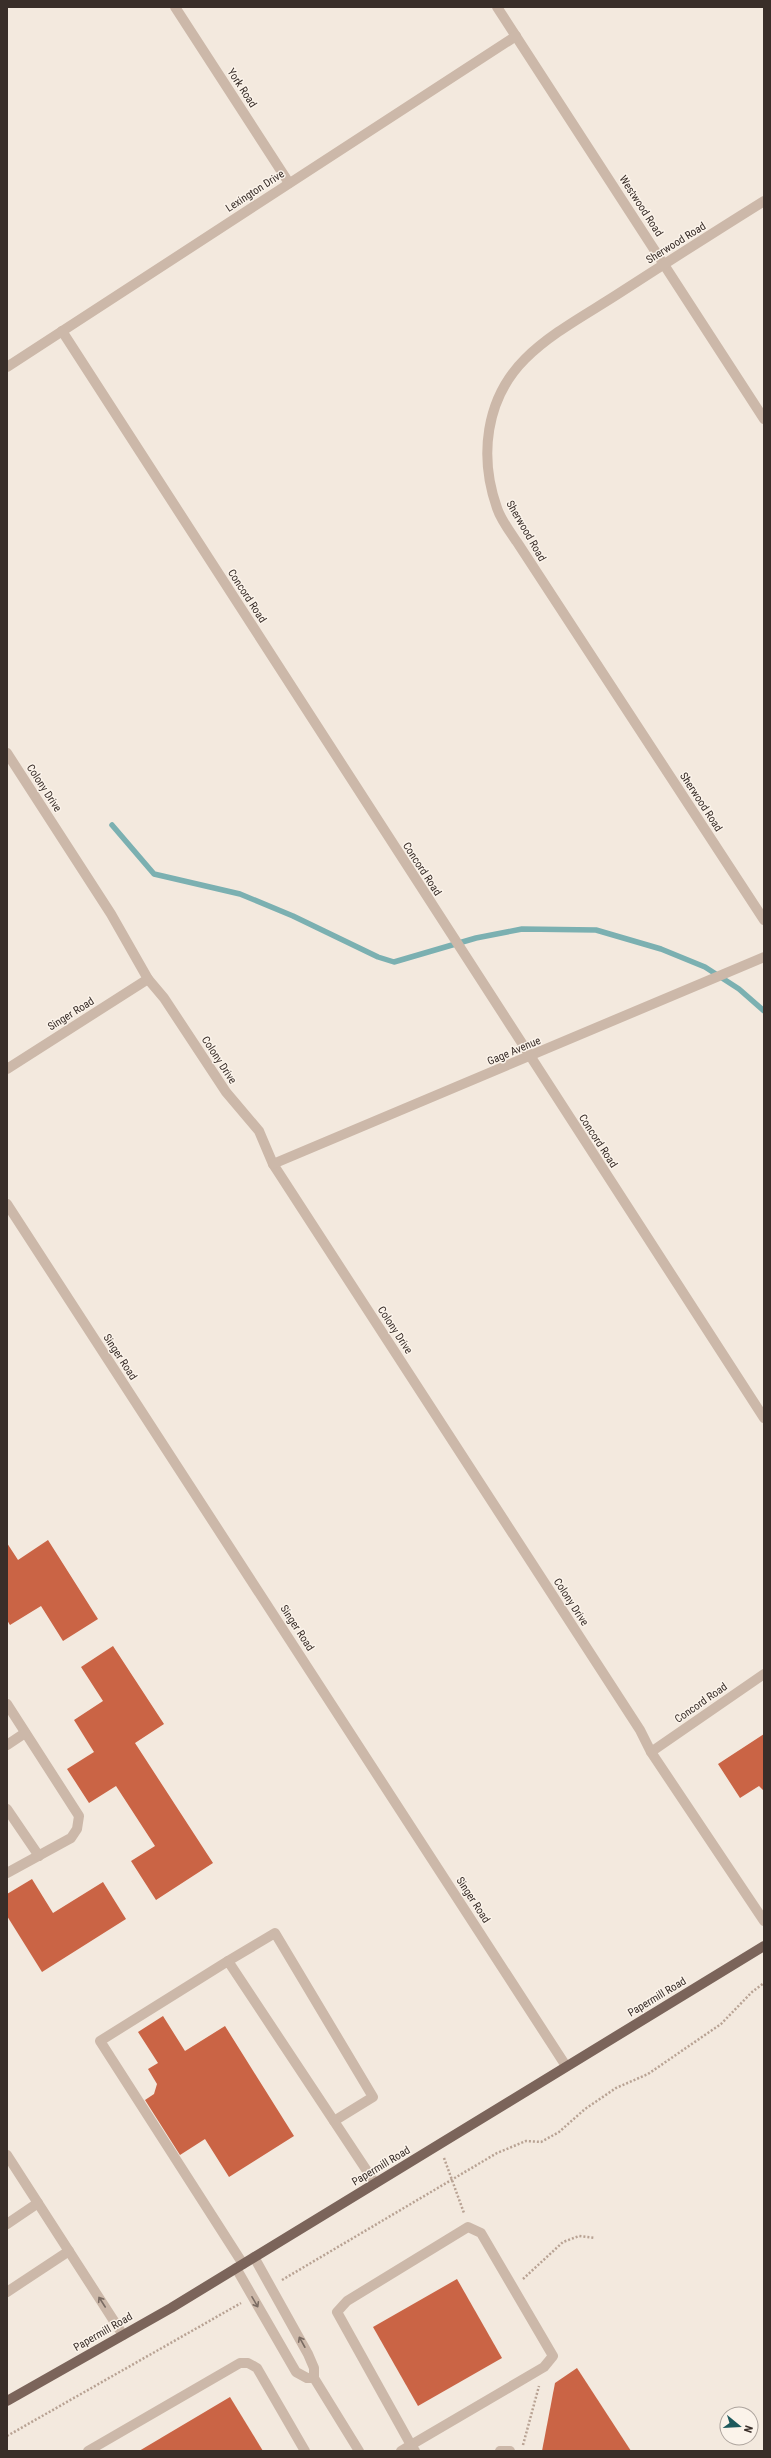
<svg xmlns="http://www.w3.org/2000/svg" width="771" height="2458" viewBox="0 0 771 2458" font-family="'Roboto Condensed',sans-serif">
<rect width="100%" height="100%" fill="#f3e9de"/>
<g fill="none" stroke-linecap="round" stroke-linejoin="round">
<path stroke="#7bb0b1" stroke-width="5.5" d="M112,825l42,49 86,20 53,22 85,41 16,5 82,-24 46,-9 74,1 65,19 44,18 34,22 25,22"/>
</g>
<g fill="#ca6445">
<path d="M48,1540l50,79 -35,22 -22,-35 -31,19 -3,-5v-77l11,17z"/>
<path d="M113,1646l51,78 -29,19 78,120 -57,37 -25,-39 24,-15 -39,-60 -27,17 -22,-34 27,-17 -20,-32 29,-19 -22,-34z"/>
<path d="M764,1734v57l-5,-5 -19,12 -22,-34z"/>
<path d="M32,1879l21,34 50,-31 23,37 -84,53 -35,-56v-22z"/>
<path d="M163,2016l22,35 40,-25 69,110 -65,41 -24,-38 -25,16 -35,-55 9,-6 3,-10 -9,-15 10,-6 -20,-31z"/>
<path d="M457,2279l45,79 -84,48 -45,-79z"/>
<path d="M577,2368l54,83h-89l13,-68z"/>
<path d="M230,2397l33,54h-124z"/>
</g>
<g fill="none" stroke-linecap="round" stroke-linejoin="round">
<g stroke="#b8a293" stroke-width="2.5" stroke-dasharray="2 2" stroke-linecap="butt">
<path d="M444,2158l20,55"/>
<path d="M523,2279l40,-37 16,-6 16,2"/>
<path d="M282,2280l215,-127 29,-12 15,1 18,-10 26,-23 31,-21 32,-14 73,-50 31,-32 12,-9"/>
<path d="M7,2436l234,-133"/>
<path d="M523,2445l16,-59"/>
</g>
<g stroke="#ccb8a9" stroke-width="10">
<path d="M175,7l114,176"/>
<path d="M497,7l267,412"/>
<path d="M764,201c-48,30 -95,60 -143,91 -32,21 -69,40 -96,67 -40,40 -46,98 -28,149 4,12 13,24 20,34l247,378"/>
<path d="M62,331l702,1087"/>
<path d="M7,367l509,-331"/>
<path d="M7,753l104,161 37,65 16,19 62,94 33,39 14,33 367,566 11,22 113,169"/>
<path d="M7,1069l141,-90"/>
<path d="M273,1164l491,-207"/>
<path d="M7,1204l559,862"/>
<path d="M7,1704l72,112 -2,13 -6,9 -64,35"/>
<path d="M7,1745l18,-12"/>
<path d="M651,1752l113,-78"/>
<path d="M7,1809l32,47"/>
<path d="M228,1961l47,-28 98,164 -39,24"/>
<path d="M7,2155l116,180"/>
<path d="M7,2224l31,-21"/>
<path d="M254,2257l54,97 6,14v10l45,73"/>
<path d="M243,2264l-143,-223 128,-80 147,222"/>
<path d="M236,2268l60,104 11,6h7"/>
<path d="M7,2292l62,-41"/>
<path d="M88,2451l152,-88h8l9,5 48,83"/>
<path d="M401,2451l10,-6 133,-78 9,-11 -72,-123 -13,-6 -121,74 -10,11 74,133 4,6"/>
<path d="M500,2451h10"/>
</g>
<path stroke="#7b645a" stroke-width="10" d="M7,2401l164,-93 593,-362"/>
</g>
<defs><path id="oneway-shaft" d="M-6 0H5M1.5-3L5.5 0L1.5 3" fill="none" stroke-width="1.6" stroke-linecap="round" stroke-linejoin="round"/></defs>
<g stroke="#7b6c63">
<use href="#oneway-shaft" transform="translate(102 2302) rotate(-123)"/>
<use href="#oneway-shaft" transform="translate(255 2302) rotate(60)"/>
<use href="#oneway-shaft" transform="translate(302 2342) rotate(-119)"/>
</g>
<g text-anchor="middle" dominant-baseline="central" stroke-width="3" stroke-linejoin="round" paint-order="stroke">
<g font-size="11" fill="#392e29" stroke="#fbf3ea">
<text transform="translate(242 88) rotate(57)">York Road</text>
<text transform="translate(255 191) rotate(-33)">Lexington Drive</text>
<text transform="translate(641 206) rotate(57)">Westwood Road</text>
<text transform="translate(676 243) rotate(-32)">Sherwood Road</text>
<text transform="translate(526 531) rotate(60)">Sherwood Road</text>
<text transform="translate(247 596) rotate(57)">Concord Road</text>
<text transform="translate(44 788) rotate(57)">Colony Drive</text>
<text transform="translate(701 802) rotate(57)">Sherwood Road</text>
<text transform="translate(422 869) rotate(57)">Concord Road</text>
<text transform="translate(71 1014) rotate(-32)">Singer Road</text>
<text transform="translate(514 1051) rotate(-23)">Gage Avenue</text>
<text transform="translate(219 1060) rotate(57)">Colony Drive</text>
<text transform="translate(598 1141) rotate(57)">Concord Road</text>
<text transform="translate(395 1330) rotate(57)">Colony Drive</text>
<text transform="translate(120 1357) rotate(57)">Singer Road</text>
<text transform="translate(571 1602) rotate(57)">Colony Drive</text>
<text transform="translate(297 1628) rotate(57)">Singer Road</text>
<text transform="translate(701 1703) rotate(-35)">Concord Road</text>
<text transform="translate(473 1900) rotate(57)">Singer Road</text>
<text transform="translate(657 1997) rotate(-31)">Papermill Road</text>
<text transform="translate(381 2166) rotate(-31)">Papermill Road</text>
<text transform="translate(103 2332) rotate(-30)">Papermill Road</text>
</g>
</g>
<rect width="771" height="2458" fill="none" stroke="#392e29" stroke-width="16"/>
<g transform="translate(739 2426) rotate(108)"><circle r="19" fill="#fbf3ea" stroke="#ada49d"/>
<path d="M0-3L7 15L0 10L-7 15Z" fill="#1d595c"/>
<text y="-6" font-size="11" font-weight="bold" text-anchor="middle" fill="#392e29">N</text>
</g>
</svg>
